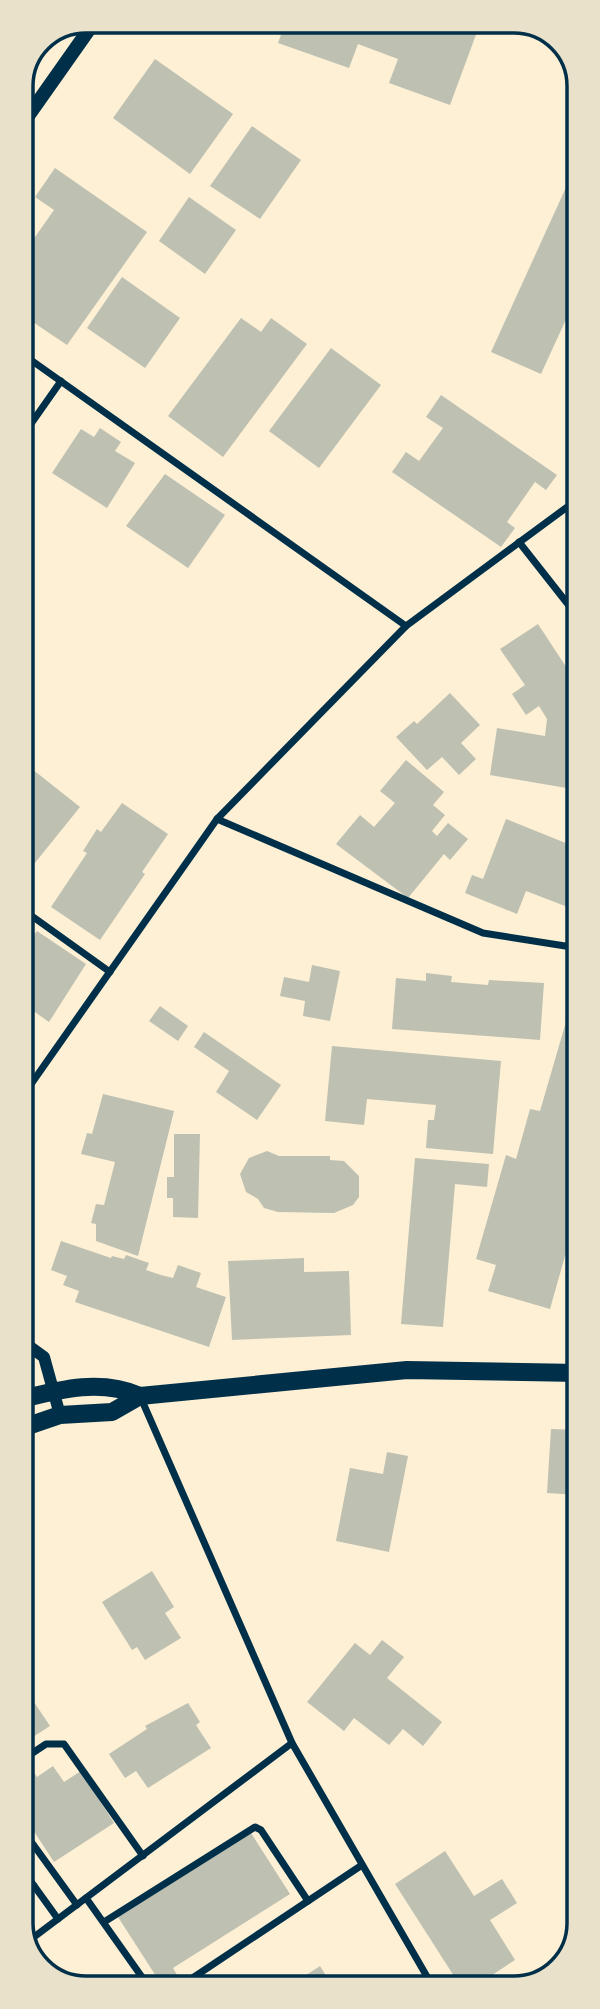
<svg xmlns="http://www.w3.org/2000/svg" width="600" height="2009" viewBox="0 0 600 2009" font-family="'DM Sans',sans-serif">
<rect width="100%" height="100%" fill="#fdf0d5"/>
<g fill="#bec0b2">
<path d="M286,21h195l-31,84 -61,-22 9,-24 -40,-15 -9,24 -71,-25z"/>
<path d="M155,59l78,55 -43,60 -77,-56z"/>
<path d="M252,126l49,34 -41,59 -50,-33z"/>
<path d="M578,161v132l-37,81 -50,-22z"/>
<path d="M55,168l92,64 -80,113 -46,-31v-57l33,-47 -19,-13z"/>
<path d="M189,197l47,33 -31,44 -46,-33z"/>
<path d="M122,277l58,41 -35,50 -58,-40z"/>
<path d="M241,318l20,14 10,-14 36,26 -84,113 -55,-41z"/>
<path d="M331,348l50,37 -62,83 -50,-37z"/>
<path d="M21,371l9,6 -9,13z"/>
<path d="M441,395l116,80 -11,15 -11,-8 -28,40 8,6 -14,19 -109,-75 14,-20 13,9 24,-33 -17,-11z"/>
<path d="M100,428l21,14 -6,9 20,12 -28,45 -55,-35 29,-44 13,8z"/>
<path d="M165,474l60,41 -37,53 -62,-42z"/>
<path d="M538,624l40,61v105l-88,-15 7,-47 48,8 2,-17 -8,-13 -13,9 -14,-21 13,-9 -25,-36z"/>
<path d="M450,693l30,32 -19,18 15,16 -17,16 -17,-18 -15,13 -31,-33 18,-16 3,3z"/>
<path d="M406,760l38,32 -11,13 12,10 -13,16 5,5 11,-13 20,16 -18,21 -6,-6 -36,44 -72,-54 24,-29 14,12 21,-24 -15,-12z"/>
<path d="M22,761l58,46 -58,72z"/>
<path d="M122,803l46,31 -26,38 3,2 -45,66 -49,-33 36,-54 -4,-2 14,-22 4,3z"/>
<path d="M506,819l72,29v63l-52,-20 -9,23 -52,-21 7,-18 11,4z"/>
<path d="M37,931l49,33 -37,58 -27,-19v-63l5,4z"/>
<path d="M312,965l28,6 -10,50 -27,-5 2,-15 -25,-5 4,-19 25,5z"/>
<path d="M426,973l26,3 -1,6 37,3 1,-5 55,3 -4,57 -148,-11 4,-51 30,3z"/>
<path d="M160,1006l28,20 -10,15 -29,-20z"/>
<path d="M568,1015l10,3v192l-28,99 -62,-18 8,-26 -20,-6 30,-104 10,4 14,-50 10,2z"/>
<path d="M204,1032l77,53 -24,35 -41,-28 13,-21 -35,-24z"/>
<path d="M332,1046l169,15 -8,93 -67,-6 2,-28h6l2,-15 -69,-6 -3,26 -39,-4z"/>
<path d="M103,1094l71,17 -36,145 -42,-15v-17l-5,-1 5,-19 8,1 11,-43 -34,-8 6,-21 5,1z"/>
<path d="M174,1134h26l-2,84 -25,-1v-19h-6v-21h7z"/>
<path d="M267,1151l12,5h51v4l14,1 15,15v21l-6,8 -19,8 -56,-1 -14,-4 -6,-9 -12,-7 -6,-18 9,-16z"/>
<path d="M415,1158l74,6 -2,23 -32,-3 -12,143 -42,-3z"/>
<path d="M61,1241l50,17 1,-2 12,3 2,-4 23,8 -3,7 15,5 12,3 5,-13 23,8 -5,14 30,10 -17,50 -134,-45 4,-11 -16,-6 4,-9 -16,-6z"/>
<path d="M304,1258v14l45,-1 2,64 -119,5 -4,-79z"/>
<path d="M551,1429l28,1v65l-32,-2z"/>
<path d="M387,1452l21,4 -19,96 -53,-11 14,-73 33,6z"/>
<path d="M152,1571l22,36 -9,6 16,25 -36,22 -8,-13 -5,3 -30,-48z"/>
<path d="M382,1640l22,17 -17,21 55,44 -19,24 -20,-17 -14,16 -35,-27 -10,13 -37,-29 48,-59 15,12z"/>
<path d="M22,1684l28,42 -28,18z"/>
<path d="M188,1703l12,19 -4,3 15,23 -63,40 -12,-17 -11,7 -16,-24 38,-25 -2,-3z"/>
<path d="M28,1763l9,14 16,-11 11,16 17,-11 33,52 -60,39 -32,-49v-46z"/>
<path d="M251,1833l39,61 -117,74 7,12 -17,7 -45,-70z"/>
<path d="M445,1851l29,45 28,-17 15,24 -27,17 25,40 -41,27h-13l-66,-103z"/>
<path d="M320,1966l13,21h-45z"/>
</g>
<g fill="none" stroke-linecap="round" stroke-linejoin="round">
<g stroke="#003049" stroke-width="7">
<path d="M21,353l385,273"/>
<path d="M21,438l40,-57"/>
<path d="M519,542l59,75"/>
<path d="M217,819l266,114 95,15"/>
<path d="M22,909l88,63"/>
<path d="M22,1097l195,-278 189,-193 172,-127"/>
<path d="M140,1396l152,347 141,244"/>
<path d="M22,1760l24,-16h18l79,112"/>
<path d="M22,1829l55,76"/>
<path d="M22,1869l36,50"/>
<path d="M22,1894l12,-8"/>
<path d="M86,1898l63,89"/>
<path d="M104,1922l151,-95 6,3 47,71"/>
<path d="M26,1943l266,-200"/>
<path d="M179,1987l183,-122"/>
</g>
<path stroke="#003049" stroke-width="12" d="M22,1341l22,16 16,58"/>
<path stroke="#003049" stroke-width="14" d="M21,126l74,-105"/>
<g stroke="#003049" stroke-width="18">
<path d="M22,1399c40,-10 79,-20 118,-3"/>
<path d="M22,1428l38,-13 52,-3 28,-16 267,-26 172,3"/>
</g>
</g>
<path d="M0 0H600V2009H0ZM86 33H514A53 53 0 0 1 567 86V1923A53 53 0 0 1 514 1976H86A53 53 0 0 1 33 1923V86A53 53 0 0 1 86 33Z" fill="#e9e1ca" fill-rule="evenodd"/>
<path fill="none" stroke="#003049" stroke-width="3.5" d="M86 33H514A53 53 0 0 1 567 86V1923A53 53 0 0 1 514 1976H86A53 53 0 0 1 33 1923V86A53 53 0 0 1 86 33Z"/>
</svg>
